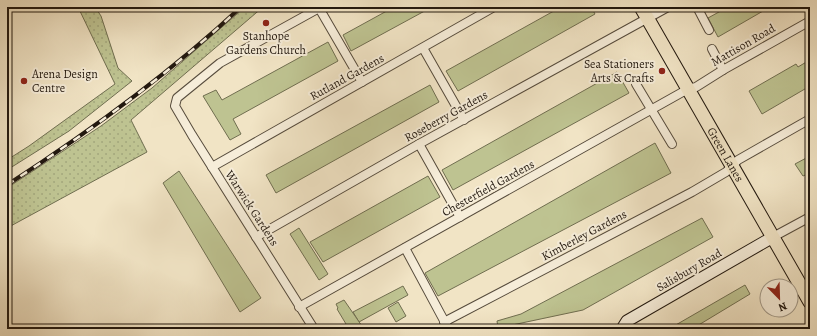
<svg xmlns="http://www.w3.org/2000/svg" width="817" height="336" viewBox="0 0 817 336" font-family="Alegreya,serif">
<defs>
<pattern id="grass-dots" width="8" height="8" patternUnits="userSpaceOnUse"><rect width="8" height="8" fill="#bec391"/><path d="M2 2h.1M6 6h.1" fill="none" stroke="#a3a77c" stroke-width="1.8" stroke-linecap="round"/></pattern>
</defs>
<rect width="100%" height="100%" fill="#f1e4c5"/>
<filter id="stains"><feTurbulence type="fractalNoise" baseFrequency=".005" numOctaves="4"/><feColorMatrix values="0 0 0 0 .2 0 0 0 0 .09 0 0 0 0 .02 0 0 0 .5 -.17"/></filter>
<radialGradient id="worn" r=".72"><stop offset=".6" stop-color="#630" stop-opacity="0"/><stop offset="1" stop-color="#630" stop-opacity=".3"/></radialGradient>
<g fill="url(#grass-dots)" stroke="#706e50">
<path d="M78,7h17l6,9 17,52 14,13 -63,50 -62,39v-10l22,-14 86,-62z"/>
<path d="M245,7h18l-132,113 16,32 -140,76v-40l94,-62 51,-38z"/>
</g>
<g fill="#bec391" stroke="#706e50">
<path d="M394,7h38l-81,44 -8,-16z"/>
<path d="M561,7h30l4,7 -137,77 -12,-20z"/>
<path d="M728,7h42l-52,30 -10,-19z"/>
<path d="M328,42l10,19 -105,58 8,15 -11,6 -27,-44 13,-6 6,10z"/>
<path d="M808,61l2,3v22l-48,28 -13,-23 47,-27 2,3z"/>
<path d="M617,72l12,21 -176,97 -11,-20z"/>
<path d="M430,85l9,17 -163,91 -10,-18z"/>
<path d="M655,143l16,30 -233,123 -13,-23z"/>
<path d="M810,156v17l-7,3 -8,-12z"/>
<path d="M179,171l82,127 -21,14 -77,-129z"/>
<path d="M428,176l12,21 -117,65 -13,-20z"/>
<path d="M702,218l11,19 -130,73 -85,18 -1,-7 24,-7z"/>
<path d="M299,228l29,46 -9,6 -29,-46z"/>
<path d="M745,285l5,9 -58,35h-16l-2,-3z"/>
<path d="M403,286l5,9 -49,27 -6,-10z"/>
<path d="M344,300l20,29h-15l-12,-20 1,-1 -2,-4z"/>
<path d="M398,302l8,14 -10,6 -8,-14z"/>
</g>
<g fill="none" stroke-linecap="round" stroke-linejoin="round">
<defs>
<g id="street">
<path d="M697,7l12,23"/>
<path d="M319,8l43,74"/>
<path d="M423,48l41,72"/>
<path d="M712,49l11,21"/>
<path d="M636,84l36,60"/>
<path d="M419,144l41,73"/>
<path d="M212,167l282,-160"/>
<path d="M256,237l163,-93 249,-137"/>
<path d="M773,237l37,-20"/>
<path d="M405,248l43,80"/>
<path d="M299,307l389,-218 8,-2 27,-17 87,-49"/>
<path d="M444,322l248,-130 34,-20 12,-12 72,-41"/>
<path d="M314,329l-122,-194 -17,-29 2,-8 43,-35 101,-56"/>
</g>
<path id="secondary" d="M622,329l5,-8 146,-84"/>
<g id="primary">
<path id="s1" d="M641,7l169,295"/>
</g>
</defs>
<use href="#street" stroke="#564b3c" stroke-width="10"/>
<use href="#secondary" stroke="#22180f" stroke-width="13"/>
<use href="#primary" stroke="#22180f" stroke-width="15"/>
<use href="#street" stroke="#f6edd9" stroke-width="8"/>
<use href="#secondary" stroke="#f6edd9" stroke-width="11"/>
<use href="#primary" stroke="#f1e4c5" stroke-width="13"/>
<defs>
<path id="rail" d="M7,185c82,-53 162,-111 234,-178"/>
</defs>
<use href="#rail" stroke="#22180f" stroke-width="4"/>
<use href="#rail" stroke="#f6edd9" stroke-width="2.5" stroke-dasharray="8" stroke-linecap="butt"/>
</g>
<g fill="#8f2418" stroke="#f6edd9" stroke-width="1.5">
<circle cx="266" cy="23" r="4"/>
<circle cx="662" cy="71" r="4"/>
<circle cx="24" cy="81" r="4"/>
</g>
<g text-anchor="middle" dominant-baseline="central" stroke-width="4" stroke-linejoin="round" paint-order="stroke">
<g font-size="12" fill="#22180f" stroke="#f6edd9">
<text x="266" y="36">Stanhope<tspan x="266" dy="14">Gardens Church</tspan></text>
<text x="654" y="64" text-anchor="end">Sea Stationers<tspan x="654" dy="14">Arts &amp; Crafts</tspan></text>
<text x="32" y="74" text-anchor="start">Arena Design<tspan x="32" dy="14">Centre</tspan></text>
</g>
<g font-size="12" fill="#22180f" stroke="#f6edd9">
<text transform="translate(743 45) rotate(-30)">Mattison Road</text>
<text transform="translate(347 77) rotate(-29)">Rutland Gardens</text>
<text transform="translate(446 116) rotate(-29)">Roseberry Gardens</text>
<text stroke="none"><textPath href="#s1" startOffset="170">Green Lanes</textPath></text>
<text transform="translate(488 188) rotate(-29)">Chesterfield Gardens</text>
<text transform="translate(252 208) rotate(57)">Warwick Gardens</text>
<text transform="translate(584 235) rotate(-28)">Kimberley Gardens</text>
<text transform="translate(689 270) rotate(-30)">Salisbury Road</text>
</g>
</g>
<rect width="817" height="336" fill="none" stroke="#f1e4c5" stroke-width="24"/>
<rect x="8" y="8" width="801" height="320" fill="none" stroke="#22180f" stroke-width="2"/>
<rect x="12" y="12" width="793" height="312" fill="none" stroke="#22180f"/>
<g transform="translate(779 298) rotate(157)"><circle r="19" fill="#f6edd9" stroke="#a19888"/>
<path d="M0-3L7 15L0 10L-7 15Z" fill="#8f2418"/>
<text y="-6" font-size="11" font-weight="bold" text-anchor="middle" fill="#22180f">N</text>
</g>
<rect width="100%" height="100%" filter="url(#stains)"/>
<rect width="100%" height="100%" fill="url(#worn)"/>
</svg>
